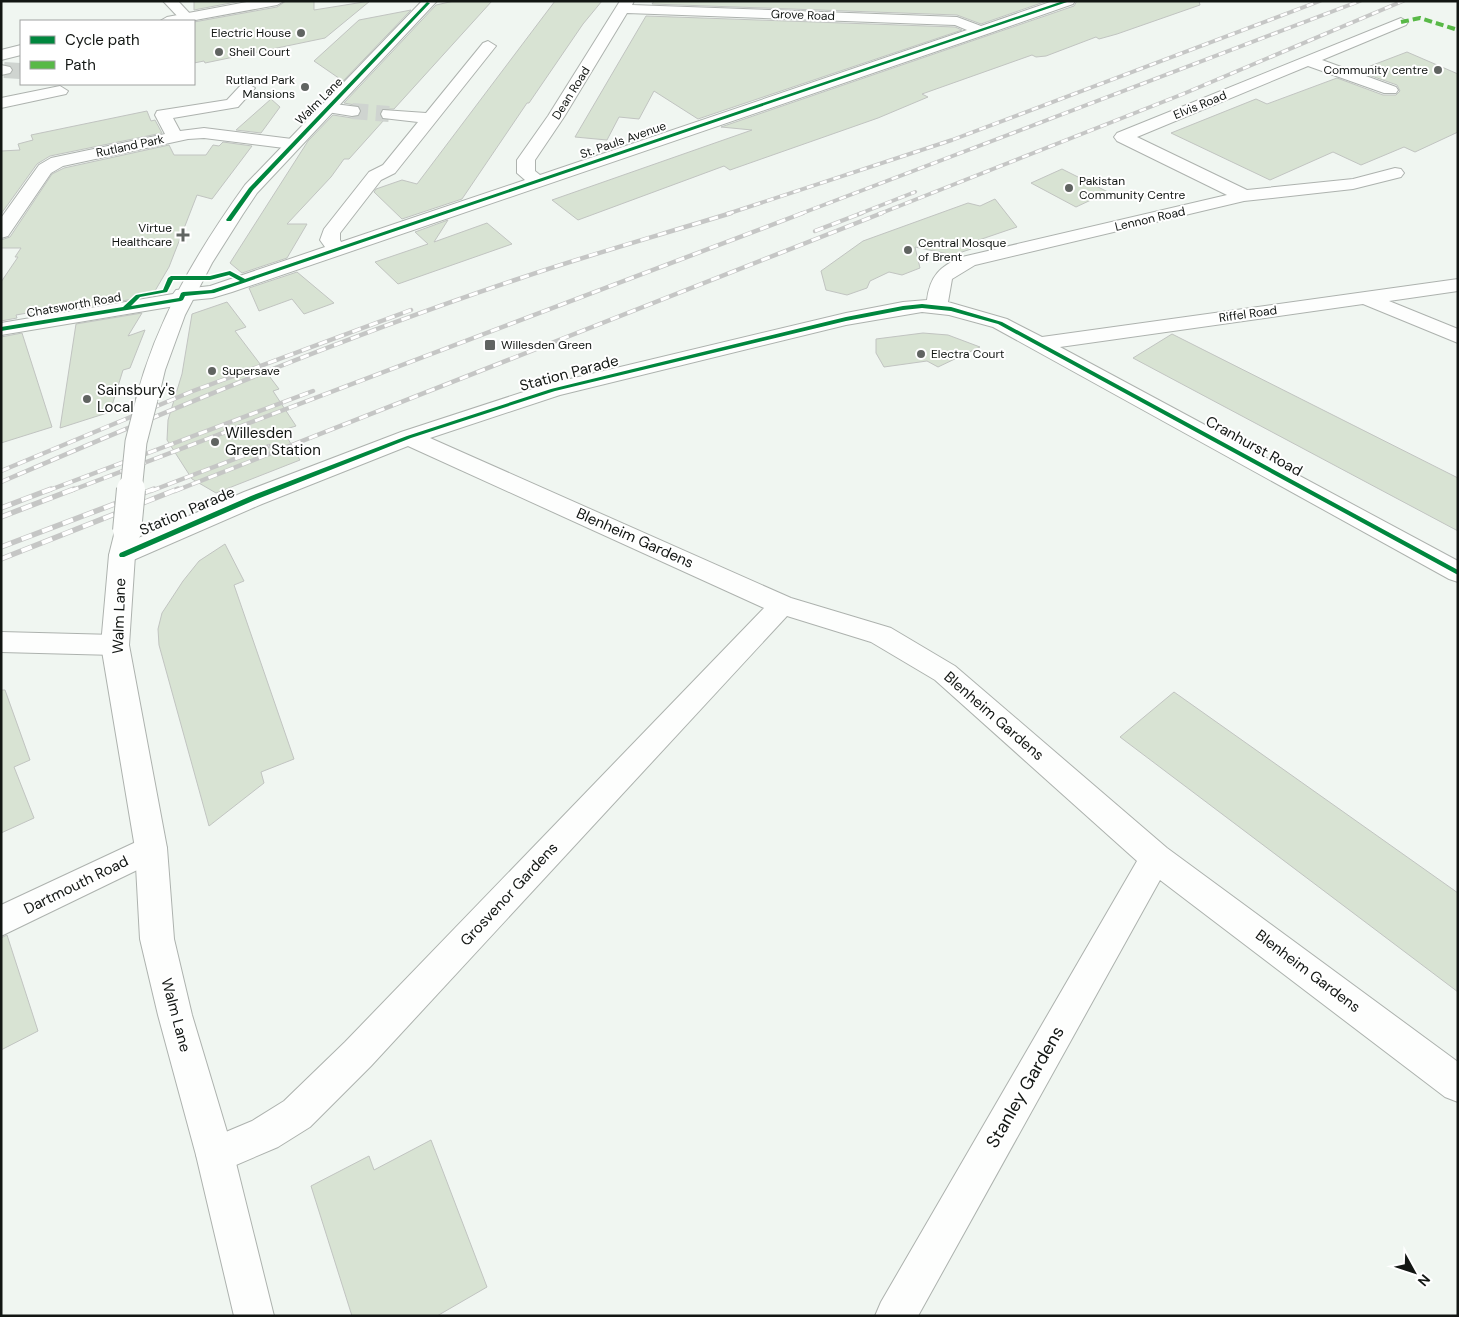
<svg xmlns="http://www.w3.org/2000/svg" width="1459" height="1317" viewBox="0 0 1459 1317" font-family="'DM Sans',sans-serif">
<rect width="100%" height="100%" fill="#f0f6f1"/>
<g fill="#d8e3d3" stroke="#c1c4c1">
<path d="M194,1h47l-47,9z"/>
<path d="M286,1h28v9l56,-9 -45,37 -120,25 -1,-2 -10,2v-41l83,-15z"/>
<path d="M454,1h38l-98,108h-13l-2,6 5,5 -35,39h-5l-13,18 -44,47h20l-20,34 -45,15 -12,-10 78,-122 25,-26 19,3 8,-2 2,-4 -2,-6 -16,-3 92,-98z"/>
<path d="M555,1h47l-19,23 -54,79h-2l-65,96 -60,20 -28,-27 2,-3 26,-9 15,4z"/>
<path d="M654,1h393l-66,23 -24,-9 -305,-11z"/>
<path d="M1077,1h122l1,4 -83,29 -18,5 -3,-2 -50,19 -10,1 -4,-2 -110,39 6,3 -50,21 -148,52 -6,-4 -146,54 -26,-20 200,-70 -31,-3 353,-121z"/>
<path d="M411,10l-68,71 -29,-20 45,-41z"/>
<path d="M646,16l309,11 7,3 -264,89 -44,-28 -15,28 -20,-2 -12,23 -32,-3z"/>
<path d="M1407,52l51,22v58l-43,20 -11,-5 -43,18 -28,-13 -63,28 -99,-47 85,-34 11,5 70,-26 46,17h13l4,-4 -3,-6 -40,-14z"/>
<path d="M271,99l9,8 -19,26 -25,-3z"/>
<path d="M147,111l4,10 4,-1 7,13 -112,23 -13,8 -36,50v-63l19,-1 -2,-6 15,-4 -2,-5z"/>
<path d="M223,142l29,4 -40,53 -15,-4 -28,72 -17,29 -73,12v-4l-63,11 1,3 -16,3v-39l17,-25h-3l6,-9h-20v-8l9,-3 42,-63 12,-6 105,-23 5,10h32l7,-10 6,1z"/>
<path d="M1062,169l46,23 -32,15 -45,-24z"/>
<path d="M995,199l22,28 -44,15 -2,7 -18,6 -38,-8 5,21 -18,7 -13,-3 -19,9 -3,7 -20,7 -21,-5 -5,-19 42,-30 105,-38 12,3z"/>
<path d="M448,220l-14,22 53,-19 25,21 -114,40 -23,-22 53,-18 -13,-12z"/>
<path d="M297,272l37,31 -30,11 -12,-15 -33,12 -10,-23z"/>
<path d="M227,302l19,25 -11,4 44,58 -6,2 23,35 -13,4 17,30 -84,33 -24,-14 -25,-39 1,-20 14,-46 10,-60z"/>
<path d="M142,313l-14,23 17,-6 -15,38 -7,2 -13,42 -50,16 16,-104z"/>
<path d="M22,333l30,94 -51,16v-106z"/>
<path d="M923,333l25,2 32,12 -42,20 -11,-6 -43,6 -8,-14v-14z"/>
<path d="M1172,334l286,144v53l-325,-173z"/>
<path d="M225,544l19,37 -10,4 60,174 -33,13 3,11 -55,43 -50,-181 -1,-16 4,-16 21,-32 16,-20z"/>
<path d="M1,690h4l25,70 -16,7 20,51 -33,15z"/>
<path d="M1174,692l284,201v99l-338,-255z"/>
<path d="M7,935l31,96 -37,19v-112z"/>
<path d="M431,1140l56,147 -50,29h-85l-41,-130 58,-30 5,14z"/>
</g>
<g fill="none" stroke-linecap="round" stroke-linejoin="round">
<g stroke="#cfd4d0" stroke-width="16" stroke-dasharray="16 8" stroke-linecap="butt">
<path d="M4,70l17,1"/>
<path d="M352,111l37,3"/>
</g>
<defs>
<g id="minor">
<path d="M163,1h15l16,17 -2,3h-10z"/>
<path d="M620,1h14l-2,4 325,12 24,9 72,-25h22l-2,3 -86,30 -755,258 -20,6 -21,2 -3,3 -7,2 -180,30v-12l172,-29 3,-4 34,-4 115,-39 -5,-7 4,-11 45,-57 14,-7 35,-43 -35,-4 -2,-4 2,-4 43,3 57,-70 5,-2 8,5 -101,127 -14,7 -41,53v7l1,2 184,-62 -8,-7v-13l31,-44zM627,13l328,12 12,5 -427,145 -5,-4v-11l29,-43z"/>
<path d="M1401,18l7,4 -2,3 -84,35 74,27 2,3 -2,3h-12l-76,-27 -171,71 110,53 106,-11 42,-11 6,1 3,4 -3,4 -48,12 -109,12 -269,64 -23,14 -4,23 59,17 35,18 416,-58v12l-69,10 69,28v14l-95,-39 -303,43 398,214v21l-9,-3 -456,-252 -44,-12 -27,-3 -76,13 -286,70 -130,43 361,160 100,30 64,38 212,182 291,214v40l-13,-5 -285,-217 -242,436h-43l6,-14 256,-441 -202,-181 -64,-38 -84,-26 -416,450 -61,61 -32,20 -63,27 -13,-6 -6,-13 6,-13 50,-21 32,-20 61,-59 419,-434 -356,-162 -146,58 -131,57 -9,3 -9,-3 -4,-6 4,-6 131,-57 157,-60 144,-47 301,-72 57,-11 24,-2c3,-24 13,-34 35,-43l265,-62 -110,-54 -3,-4 3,-4z"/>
<path d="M1,65l9,2 2,3 -2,3 -9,2z"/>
<path d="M247,83l8,5 -17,19 -65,11 7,13 24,-3 88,11 6,1 3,4 -3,4 -6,1 -88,-11 -16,1 -125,27 -12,7 -43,63 -7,2v-20l38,-53 12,-7 114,-24 -10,-19 2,-4 70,-11 14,-15z"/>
<path d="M60,86l8,5 -2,3 -65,14v-10z"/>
<path d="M327,103l31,4 2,4 -2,4 -6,1 -31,-5 -2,-3 2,-3z"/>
<path d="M1,632l114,3 10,3 4,7 -4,7 -10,3 -114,-3z"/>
<path d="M151,835l11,3 5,10 -5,10 -161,78v-31z"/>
</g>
<g id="major">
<path d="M252,1h32l-7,4 -87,16h-30l7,-4z"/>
<path d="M422,1h15l-180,192 -14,21 -31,49 -27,52 -20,55 -7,29 -3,5 -8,2 -8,-2 -3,-5c21,-80 61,-147 109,-214z"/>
<path d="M21,45v10l-20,5v-10z"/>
<path d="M127,522l9,3 3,6 -4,24 -6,90 38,203 7,91 18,76 42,140 40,161h-40l-38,-161 -38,-140 -18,-76 -5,-91 -34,-203 8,-90 6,-24 3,-6z"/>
</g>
</defs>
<use href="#minor" stroke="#adb2ae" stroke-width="2"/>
<use href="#major" stroke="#adb2ae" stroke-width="2"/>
<use href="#minor" fill="#fdfefd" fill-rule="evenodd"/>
<use href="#major" fill="#fdfefd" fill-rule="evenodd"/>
<defs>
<g id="rail-far2">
<path d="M727,214l225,-74 368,-139"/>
<path d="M800,214l560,-213"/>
<path d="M859,214l56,-22"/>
<path d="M879,214l304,-120 220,-93"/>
</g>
<g id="rail-far1">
<path d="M815,231l47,-18"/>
<path d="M1,471l192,-80 218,-81"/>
<path d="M1,482c170,-73 341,-144 517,-203 70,-24 142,-44 213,-66"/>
<path d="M47,491l266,-100"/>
<path d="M70,491l733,-278"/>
<path d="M151,491l118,-45"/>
<path d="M175,491l707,-278"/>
</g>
<g id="rail">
<path d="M1,508l50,-19"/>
<path d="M1,517l73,-28"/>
<path d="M1,547l153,-58"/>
<path d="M1,559l177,-70"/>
</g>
</defs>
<use href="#rail-far2" stroke="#c5c6c5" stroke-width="4"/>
<use href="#rail-far1" stroke="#c5c6c5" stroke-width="4.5"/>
<use href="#rail" stroke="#c5c6c5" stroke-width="5.5"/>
<use href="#rail-far2" stroke="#fff" stroke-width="2.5" stroke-dasharray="7" stroke-linecap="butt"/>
<use href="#rail-far1" stroke="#fff" stroke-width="3" stroke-dasharray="9" stroke-linecap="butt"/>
<use href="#rail" stroke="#fff" stroke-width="4" stroke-dasharray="11" stroke-linecap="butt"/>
<defs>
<path id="major-bridge-far1" d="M131,491l5,-49 11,-43"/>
<path id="major-bridge" d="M127,531l4,-42"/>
</defs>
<use href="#major-bridge-far1" stroke="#adb2ae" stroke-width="23" stroke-linecap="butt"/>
<use href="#major-bridge" stroke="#adb2ae" stroke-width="30" stroke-linecap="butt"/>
<use href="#major-bridge-far1" stroke="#fdfefd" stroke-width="21"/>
<use href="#major-bridge" stroke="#fdfefd" stroke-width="28"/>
<path stroke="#58b947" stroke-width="4" stroke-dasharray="8 4" stroke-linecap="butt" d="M1401,22l19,-4 38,12"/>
<defs>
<g id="cycleway">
<path d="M1063,1h7l-856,292 -29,3 -2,4 -2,1 -180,30v-4l122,-20 13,-12 27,-5 5,-12 3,-2h39l20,-5 15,8zM229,275l11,6 -29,9 -28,2 -2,1 -2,5 -48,8 9,-9 27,-5 6,-12h37z"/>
<path d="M427,2l3,1 -177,187 -22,31h-4l-1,-1 23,-32z"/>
<path d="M922,304l29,3 51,15 456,248v5l-460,-251 -47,-13 -29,-3 -19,2 -57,11 -291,70 -144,47 -156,62 -131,57h-4l-1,-2 1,-2 131,-57 156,-60 144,-47 295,-72 57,-11z"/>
</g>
</defs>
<use href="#cycleway" stroke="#fff" stroke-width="3"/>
<use href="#cycleway" fill="#00873e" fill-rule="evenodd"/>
</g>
<g fill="#606461" stroke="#fff" stroke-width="2">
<circle cx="301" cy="33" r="5"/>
<circle cx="219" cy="52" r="5"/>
<circle cx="1438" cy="70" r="5"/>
<circle cx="305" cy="87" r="5"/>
<circle cx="1069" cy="188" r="5"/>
<path d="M180.5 227.5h5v5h5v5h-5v5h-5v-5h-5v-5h5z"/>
<circle cx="908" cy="250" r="5"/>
<rect x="484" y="339" width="12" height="12" rx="2.5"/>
<circle cx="921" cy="354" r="5"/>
<circle cx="212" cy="371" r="5"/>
<circle cx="87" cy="399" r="5"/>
<circle cx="215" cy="442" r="5"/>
</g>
<g text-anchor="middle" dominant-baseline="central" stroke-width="4" stroke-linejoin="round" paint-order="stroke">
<g font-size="12" fill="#121613" stroke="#fff">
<text transform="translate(803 15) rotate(2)">Grove Road</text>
<text transform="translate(571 93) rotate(-58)">Dean Road</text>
<text transform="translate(319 101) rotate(-45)">Walm Lane</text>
<text transform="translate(1200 105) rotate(-22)">Elvis Road</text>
<text transform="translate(623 140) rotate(-19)">St. Pauls Avenue</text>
<text transform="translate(130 146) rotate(-12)">Rutland Park</text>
<text transform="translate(1150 219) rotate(-13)">Lennon Road</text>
<text transform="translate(74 305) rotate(-10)">Chatsworth Road</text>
<text transform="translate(1248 314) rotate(-8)">Riffel Road</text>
</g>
<g font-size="12" fill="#121613" stroke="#fff" text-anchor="start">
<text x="291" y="33" text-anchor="end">Electric House</text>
<text x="229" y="52">Sheil Court</text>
<text x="1428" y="70" text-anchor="end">Community centre</text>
<text x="295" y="80" text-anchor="end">Rutland Park<tspan x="295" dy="14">Mansions</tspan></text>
<text x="1079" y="181">Pakistan<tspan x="1079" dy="14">Community Centre</tspan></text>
<text x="172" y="228" text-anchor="end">Virtue<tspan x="172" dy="14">Healthcare</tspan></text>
<text x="918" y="243">Central Mosque<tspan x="918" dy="14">of Brent</tspan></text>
<text x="501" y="345">Willesden Green</text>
<text x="931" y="354">Electra Court</text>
<text x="222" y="371">Supersave</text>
</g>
<g font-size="15" fill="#121613" stroke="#fff">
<text transform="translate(569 373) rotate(-15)">Station Parade</text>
<text transform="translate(1254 446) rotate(29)">Cranhurst Road</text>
<text transform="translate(187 511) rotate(-23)">Station Parade</text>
<text transform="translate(635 538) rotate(24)">Blenheim Gardens</text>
<text transform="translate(119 616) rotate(-88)">Walm Lane</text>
<text transform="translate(994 716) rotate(41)">Blenheim Gardens</text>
<text transform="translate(76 885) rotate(-26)">Dartmouth Road</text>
<text transform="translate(509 894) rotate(-47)">Grosvenor Gardens</text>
<text transform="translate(1308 971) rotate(37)">Blenheim Gardens</text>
<text transform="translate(176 1015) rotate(75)">Walm Lane</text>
</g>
<g font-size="15" fill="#121613" stroke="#fff" text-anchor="start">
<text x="97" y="390">Sainsbury's<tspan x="97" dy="17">Local</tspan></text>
<text x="225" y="433">Willesden<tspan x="225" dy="17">Green Station</tspan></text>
</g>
<g font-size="18" fill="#121613" stroke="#fff">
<text transform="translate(1025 1087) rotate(-60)">Stanley Gardens</text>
</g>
</g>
<rect width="1459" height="1317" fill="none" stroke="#121613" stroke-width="5"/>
<rect x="20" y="20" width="175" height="65" fill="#ffffff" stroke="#a0a2a1"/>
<rect x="30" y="36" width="25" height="8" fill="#00873e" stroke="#a0a2a1"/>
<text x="65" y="45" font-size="15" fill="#121613">Cycle path</text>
<rect x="30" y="61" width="25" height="8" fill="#58b947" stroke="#a0a2a1"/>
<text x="65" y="70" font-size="15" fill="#121613">Path</text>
<g transform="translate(1414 1272) rotate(130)" stroke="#ffffff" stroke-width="4" paint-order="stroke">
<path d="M0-4L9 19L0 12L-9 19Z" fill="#121613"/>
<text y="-8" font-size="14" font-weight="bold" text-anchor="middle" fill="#121613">N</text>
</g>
</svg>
